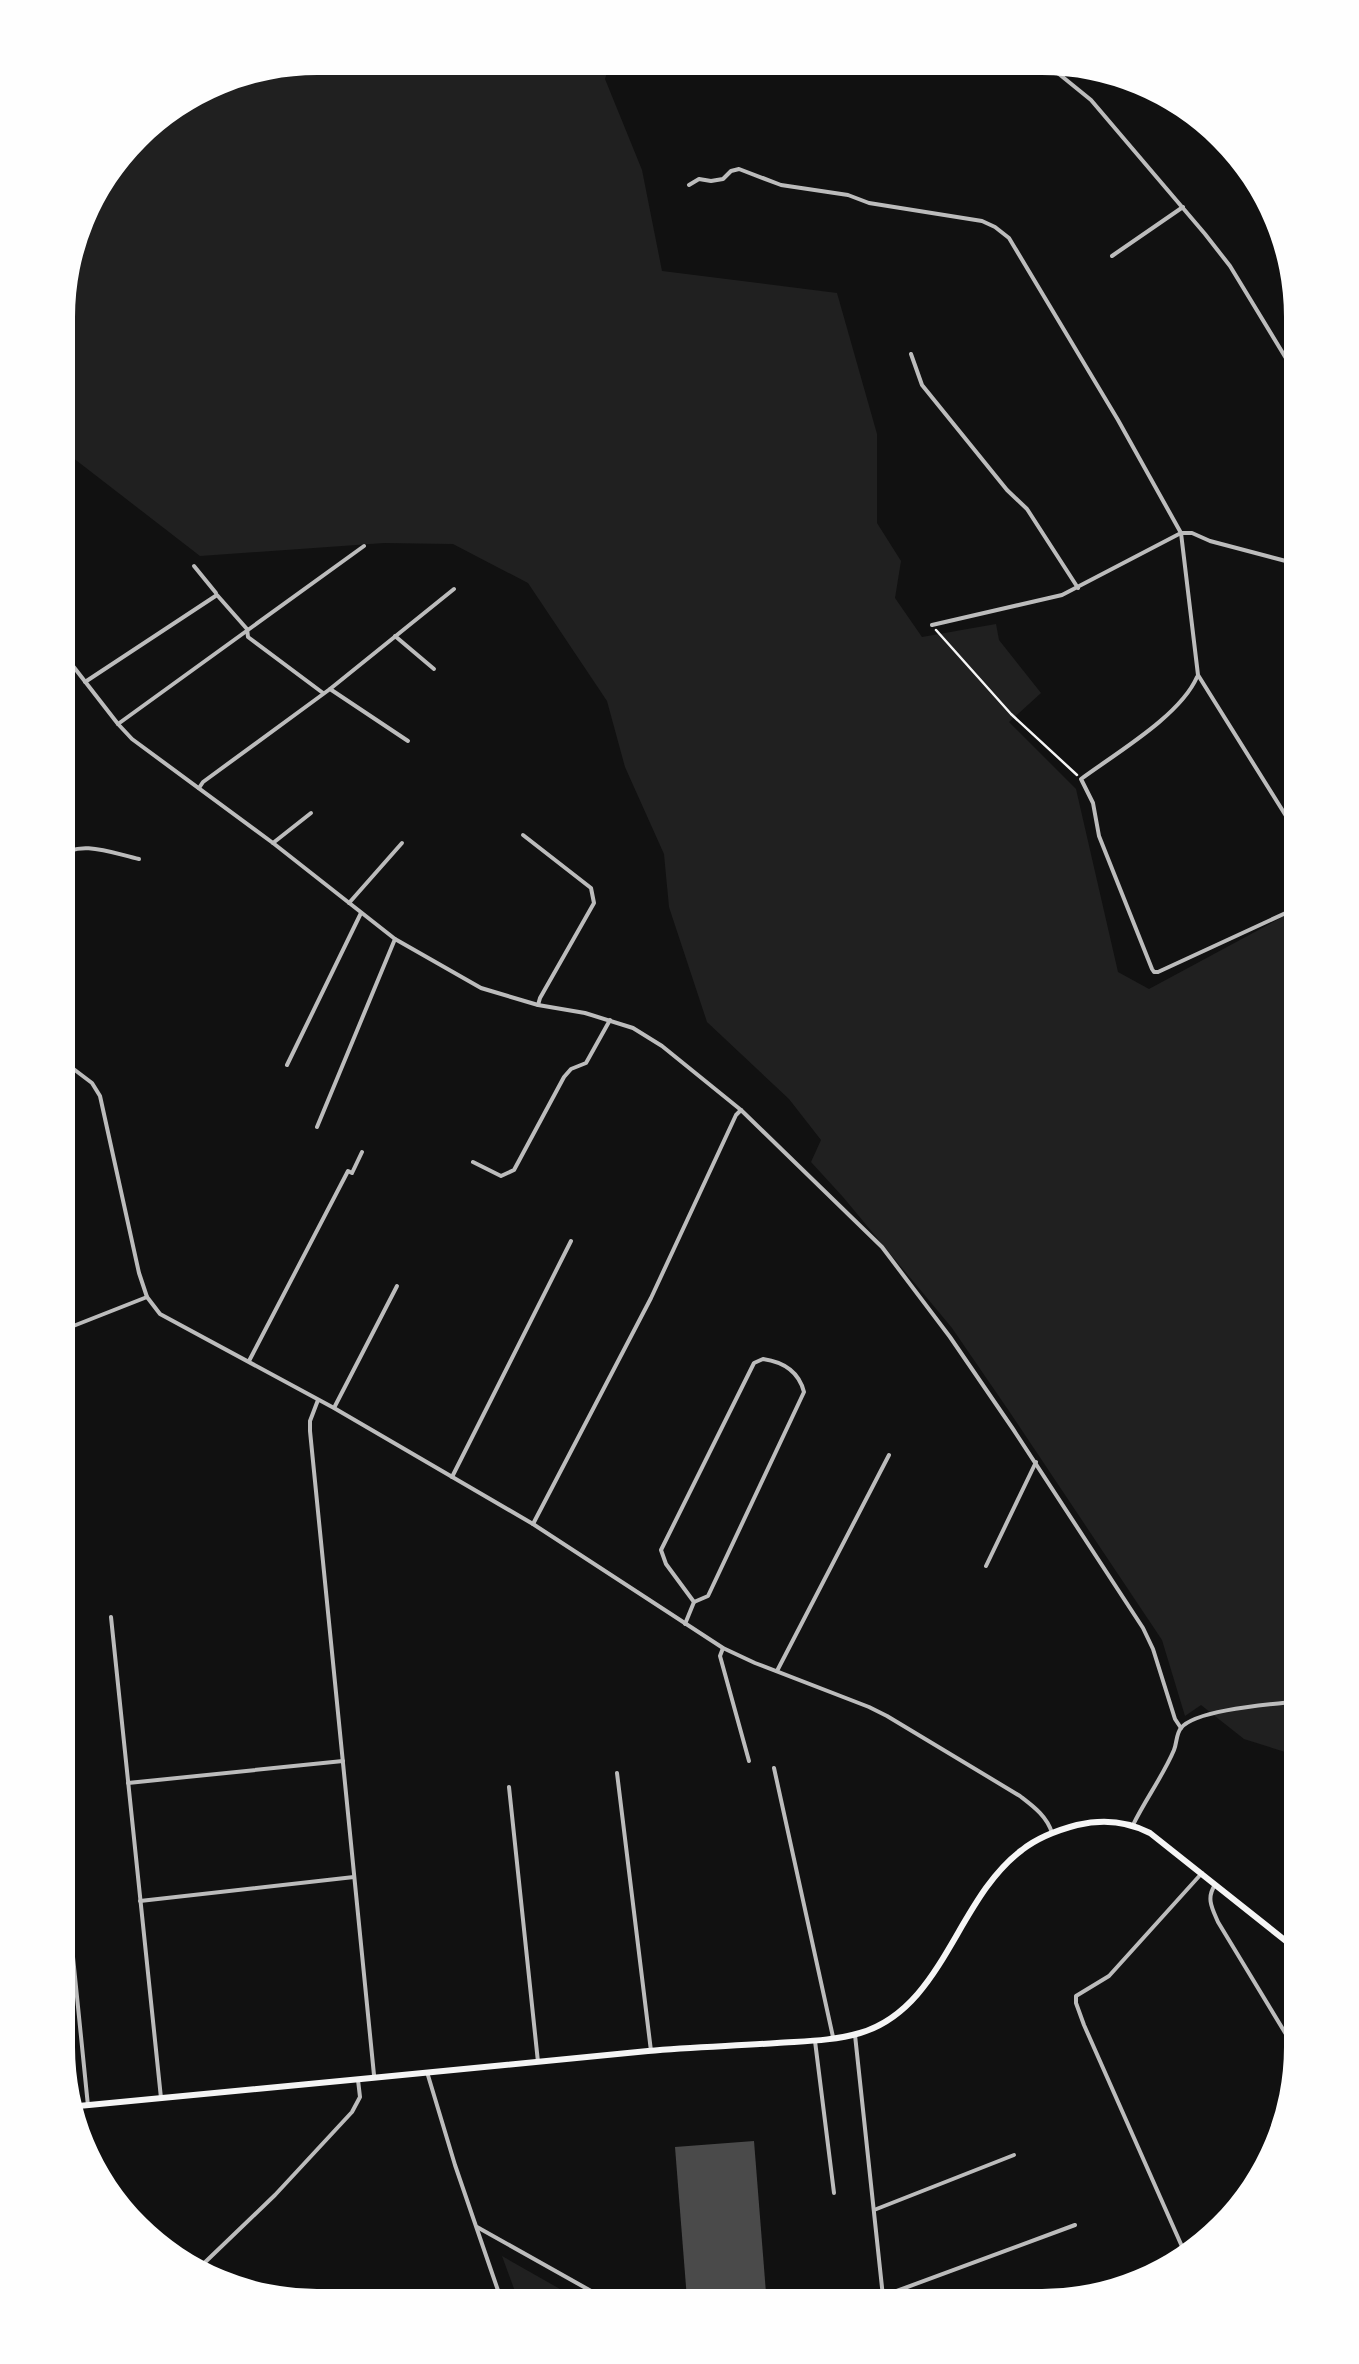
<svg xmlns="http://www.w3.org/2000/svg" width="1359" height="2364" viewBox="0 0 1359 2364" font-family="'Fira Sans Condensed',sans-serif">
<rect width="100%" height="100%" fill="#111"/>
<g fill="#202020">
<path d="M317,58l294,1 -6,20 37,91 20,101 175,22 40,141v89l24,38 -6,37 27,39 74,-13 3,16 42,53 -32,29 67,67 42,183 31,17 152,-82v704l-3,2 3,18v126l-57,-18 -43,-34 -16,11 -23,-76 -151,-226 -59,-86 -109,-131 -32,-35 10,-22 -32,-41 -82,-77 -38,-115 -5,-53 -39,-87 -18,-66 -79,-118 -75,-39 -69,-1 -184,13 -141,-109 1,-163 25,-82 60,-80 73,-45z"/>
<path d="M502,2256l86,49h-68z"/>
</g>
<path fill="#4a4a4a" d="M754,2141l12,152 -79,6 -12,-152z"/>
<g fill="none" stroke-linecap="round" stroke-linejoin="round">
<path stroke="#f5f5f5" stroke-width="2.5" d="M936,630l75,84 66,61"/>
<g stroke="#bcbcbc" stroke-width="4">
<path d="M1037,62l22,12 32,26 114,134 25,32 71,117"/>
<path d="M689,185l10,-6 12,2 12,-2 8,-8 8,-2 42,16 67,10 21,8 113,18 13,6 14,11 109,182 63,113 17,142 103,165"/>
<path d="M1112,256l71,-49"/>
<path d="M911,354l11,31 85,105 20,19 51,79"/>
<path d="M1181,533h11l18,8 91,24"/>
<path d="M194,566l22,27"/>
<path d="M932,625l130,-30 117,-61"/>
<path d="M395,636l39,33"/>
<path d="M59,648l59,76 14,15 141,104 122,96 86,49 57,17 47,8 48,15 29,18 79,64 141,137 68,90 63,92 130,199 10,21 22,70 6,9"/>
<path d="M1197,677c-17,39 -81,76 -116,102l12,24 6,33 53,133 2,3h4l143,-66"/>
<path d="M85,682l132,-87 30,34 1,8 75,56"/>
<path d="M330,689l78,52"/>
<path d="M118,724l246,-178"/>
<path d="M199,788l4,-6 127,-93 124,-100"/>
<path d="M523,835l68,53 3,15 -54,95 -2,7"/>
<path d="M273,843l38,-30"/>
<path d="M59,858c19,-20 56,-4 80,1"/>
<path d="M349,903l53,-60"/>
<path d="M59,1058l33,25 8,13 39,177 8,24 13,17 174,94 199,116 190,124 32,15 114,44 18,9 133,80c13,10 27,20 32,37"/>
<path d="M287,1065l74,-152"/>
<path d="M317,1127l78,-188"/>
<path d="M473,1162l28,14 13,-6 50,-93 7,-8 15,-6 24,-43"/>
<path d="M58,1332l89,-35"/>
<path d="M763,1359c21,3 36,13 41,33l-96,204 -14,6 -28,-38 -5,-14 93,-187z"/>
<path d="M249,1361l99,-190 4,2 10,-21"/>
<path d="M318,1400l-8,21v10l64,644"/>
<path d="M335,1406l62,-120"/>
<path d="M452,1477l119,-236"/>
<path d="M533,1524l118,-226 85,-183 5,-5"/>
<path d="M986,1566l50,-104"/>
<path d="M111,1617l50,481"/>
<path d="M685,1624l9,-22"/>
<path d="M723,1648l-3,8 29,105"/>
<path d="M777,1671l112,-216"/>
<path d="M774,1768l59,269"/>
<path d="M617,1773l34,278"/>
<path d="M128,1783l215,-22"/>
<path d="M509,1787l29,275"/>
<path d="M58,1808l30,298"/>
<path d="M1133,1825c12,-25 30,-49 41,-75 3,-7 2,-16 7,-22 15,-19 95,-24 120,-27"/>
<path d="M1215,1885c-9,13 -3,23 3,37l83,137"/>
<path d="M140,1901l214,-24"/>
<path d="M855,2035l29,271"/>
<path d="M815,2041l19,152"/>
<path d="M427,2072l28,93 48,140"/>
<path d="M874,2210l140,-55"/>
<path d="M477,2227l139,78"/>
<path d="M1184,2251l-100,-226 -8,-22v-7l33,-20 93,-103"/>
<path d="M198,2269l77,-74 77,-83 8,-15 -2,-17"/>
<path d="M883,2296l192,-71"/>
</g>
<path stroke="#f5f5f5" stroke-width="6" d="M68,2107c193,-17 387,-38 580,-56 43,-4 86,-5 129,-8 27,-2 56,-2 83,-10 84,-25 96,-134 162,-183 15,-12 36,-20 55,-25 25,-6 50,-4 73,8l151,120"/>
</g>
<path d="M0 0H1359V2364H0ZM317 75H1042A242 242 0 0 1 1284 317V2047A242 242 0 0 1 1042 2289H317A242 242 0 0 1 75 2047V317A242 242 0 0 1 317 75Z" fill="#fefefe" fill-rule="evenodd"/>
</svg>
